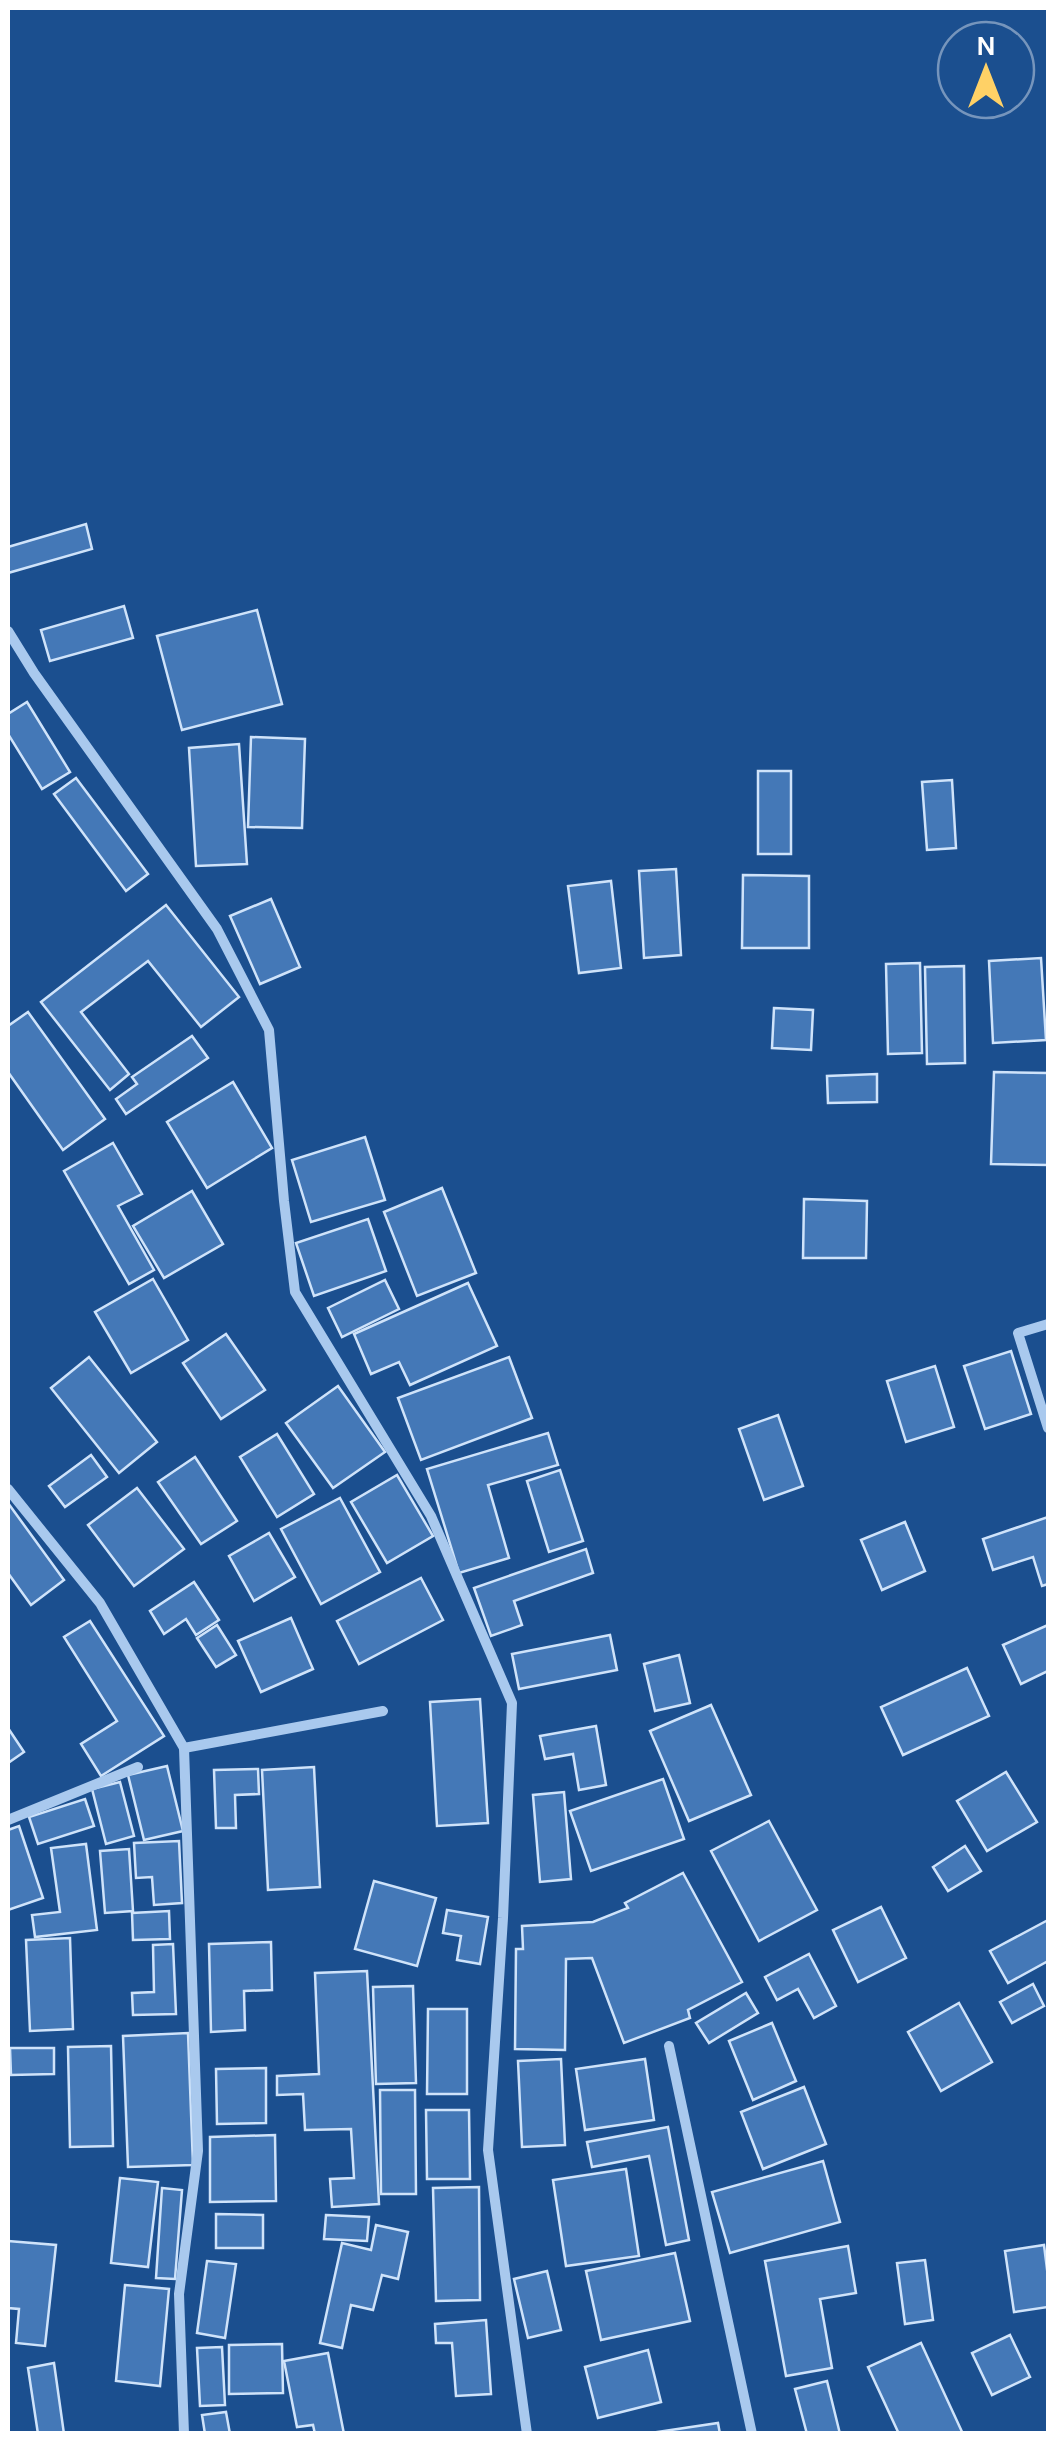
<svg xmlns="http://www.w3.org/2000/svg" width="1056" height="2441" viewBox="0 0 1056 2441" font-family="Karla,sans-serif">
<rect width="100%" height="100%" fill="#1b4f8f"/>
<g fill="#4478b7" stroke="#cfe3fa" stroke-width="2.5">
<path d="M86,524l6,25 -84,24v-26z"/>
<path d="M124,606l9,32 -83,23 -9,-31z"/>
<path d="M257,610l25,94 -100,26 -25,-94z"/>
<path d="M27,702l43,70 -28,17 -34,-55v-20z"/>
<path d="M251,737l54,2 -3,89 -54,-1z"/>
<path d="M239,744l8,120 -51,2 -7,-118z"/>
<rect x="758" y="771" width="33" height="83"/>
<path d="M76,778l72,96 -22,17 -72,-97z"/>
<path d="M952,780l4,68 -29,2 -5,-68z"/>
<path d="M676,869l5,86 -37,3 -5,-87z"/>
<path d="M743,875l66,1v72h-67z"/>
<path d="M611,881l10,87 -42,5 -11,-87z"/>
<path d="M271,899l29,68 -40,17 -30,-68z"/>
<path d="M166,905l73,92 -38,30 -53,-66 -67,51 48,62 -19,16 -69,-88z"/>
<path d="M1041,958l5,82 -53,3 -4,-82z"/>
<path d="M920,963l2,90 -34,1 -2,-90z"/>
<path d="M964,966l1,97 -38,1 -2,-97z"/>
<path d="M774,1008l39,2 -2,40 -39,-2z"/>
<path d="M28,1012l77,107 -42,31 -55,-78v-46z"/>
<path d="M192,1036l16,22 -82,56 -10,-15 21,-15 -5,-7z"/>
<path d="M994,1072l54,1v92l-57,-1z"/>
<path d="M877,1074v28l-49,1 -1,-27z"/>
<path d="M233,1082l39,66 -65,40 -40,-66z"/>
<path d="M365,1137l20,63 -74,22 -19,-62z"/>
<path d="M113,1143l29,51 -24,12 36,64 -25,14 -65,-113z"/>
<path d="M442,1188l34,85 -59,23 -33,-84z"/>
<path d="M192,1191l31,53 -59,34 -31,-52z"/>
<path d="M804,1199l63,2 -1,57h-63z"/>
<path d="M368,1219l18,52 -72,25 -18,-53z"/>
<path d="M153,1279l35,61 -57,33 -36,-61z"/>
<path d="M385,1280l14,29 -57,28 -14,-29z"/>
<path d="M468,1283l29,63 -87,39 -11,-23 -28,12 -17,-40z"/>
<path d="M226,1334l39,56 -44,29 -38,-56z"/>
<path d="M1011,1351l20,63 -46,15 -21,-63z"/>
<path d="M89,1357l68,85 -38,31 -68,-85z"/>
<path d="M509,1357l23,61 -111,42 -23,-62z"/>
<path d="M935,1366l19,61 -48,15 -19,-61z"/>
<path d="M338,1386l47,66 -52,36 -47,-65z"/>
<path d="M778,1415l25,71 -39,14 -25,-71z"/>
<path d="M548,1433l10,32 -70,20 21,73 -50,15 -32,-104z"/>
<path d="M277,1434l37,60 -37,23 -37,-60z"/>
<path d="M91,1455l16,22 -42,30 -16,-21z"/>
<path d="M195,1457l42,64 -36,23 -43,-62z"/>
<path d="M560,1470l23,71 -34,11 -22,-71z"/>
<path d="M397,1475l36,61 -46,27 -36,-61z"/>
<path d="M137,1488l47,61 -50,37 -46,-61z"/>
<path d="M340,1498l40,74 -59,32 -40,-75z"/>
<path d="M8,1503l56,77 -33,25 -23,-32z"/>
<path d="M1048,1517v67l-6,2 -9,-29 -40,13 -10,-31z"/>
<path d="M905,1522l20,49 -43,19 -21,-50z"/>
<path d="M269,1533l26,44 -41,24 -25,-45z"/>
<path d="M586,1549l7,24 -79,28 8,24 -31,11 -17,-48z"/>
<path d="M421,1578l22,42 -84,44 -22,-43z"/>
<path d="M194,1582l25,38 -23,15 -10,-16 -22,15 -14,-23z"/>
<path d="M291,1618l22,51 -52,23 -23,-51z"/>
<path d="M90,1621l74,115 -63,40 -20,-32 36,-23 -53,-84z"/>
<path d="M217,1625l19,30 -20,12 -19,-29z"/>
<path d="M1048,1625v46l-27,13 -18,-39z"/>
<path d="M610,1635l7,35 -98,19 -7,-35z"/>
<path d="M679,1655l11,48 -35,8 -11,-47z"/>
<path d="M967,1668l22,48 -86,39 -22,-48z"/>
<path d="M480,1699l8,124 -51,3 -7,-124z"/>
<path d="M711,1705l40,90 -62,26 -39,-90z"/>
<path d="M596,1726l10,59 -27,5 -6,-36 -28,5 -5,-23z"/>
<path d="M8,1728l16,24 -16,11z"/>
<path d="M167,1766l16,65 -39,9 -16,-65z"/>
<path d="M314,1767l6,120 -52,3 -6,-120z"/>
<path d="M258,1769l1,25 -24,1 1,33h-20l-2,-58z"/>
<path d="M1006,1772l31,50 -50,29 -30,-50z"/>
<path d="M663,1779l21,60 -93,32 -21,-60z"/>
<path d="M120,1782l14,54 -28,8 -14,-55z"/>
<path d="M564,1792l7,87 -31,3 -7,-87z"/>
<path d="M85,1799l9,27 -56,18 -9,-27z"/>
<path d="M769,1821l48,89 -58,31 -48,-90z"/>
<path d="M19,1826l24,72 -35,12v-80z"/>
<path d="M179,1841l3,62 -28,2 -2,-28 -16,1 -2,-35z"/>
<path d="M86,1844l11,86 -62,7 -3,-22 28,-3 -9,-64z"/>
<path d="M965,1846l16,25 -33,20 -15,-24z"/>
<path d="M129,1849l4,62 -28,2 -5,-62z"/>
<path d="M683,1873l59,109 -54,28 2,8 -66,25 -32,-85 -26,1 -1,91 -50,-1 1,-100h7l-1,-23 71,-4 35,-14 -3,-5z"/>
<path d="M374,1881l62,17 -19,68 -62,-17z"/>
<path d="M881,1907l25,51 -48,24 -25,-52z"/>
<path d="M447,1910l41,7 -8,47 -23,-4 4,-24 -18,-3z"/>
<path d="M169,1911l1,28 -37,1 -1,-27z"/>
<path d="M1048,1920v41l-40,22 -18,-32z"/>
<path d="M70,1938l3,91 -43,2 -4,-91z"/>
<path d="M271,1942l1,48 -28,1 1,39 -34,2 -2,-88z"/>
<path d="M173,1944l3,70 -43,1 -1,-22 22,-1 -1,-47z"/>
<path d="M809,1954l27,52 -22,12 -16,-29 -21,11 -12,-23z"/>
<path d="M367,1971l12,233 -47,3 -2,-28 24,-1 -3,-49 -46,1 -2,-36 -26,1v-19l42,-2 -4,-101z"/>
<path d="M1033,1984l11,22 -32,17 -12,-21z"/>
<path d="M413,1986l3,97 -40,1 -3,-97z"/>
<path d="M746,1993l12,20 -49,30 -13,-20z"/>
<path d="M959,2003l33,59 -51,29 -33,-59z"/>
<path d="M428,2009h39v85h-40z"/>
<path d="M772,2023l24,58 -43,19 -24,-59z"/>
<path d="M188,2033l5,132 -65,2 -5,-131z"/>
<path d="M111,2046l2,100 -43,1 -2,-100z"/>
<path d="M10,2048h44v26l-43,1z"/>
<path d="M561,2059l4,86 -43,2 -4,-86z"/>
<path d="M645,2059l9,61 -69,10 -9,-61z"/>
<path d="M266,2068v55l-49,1 -1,-55z"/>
<path d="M804,2087l22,57 -63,25 -22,-57z"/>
<path d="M380,2090h35l1,104h-35z"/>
<path d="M426,2110h43l1,69h-43z"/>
<path d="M668,2127l21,113 -23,5 -17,-89 -57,11 -5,-25z"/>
<path d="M275,2135l1,66 -66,1v-65z"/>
<path d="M823,2161l17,61 -110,31 -18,-61z"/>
<path d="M626,2169l13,87 -73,10 -13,-86z"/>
<path d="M120,2178l38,4 -10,85 -37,-4z"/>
<path d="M479,2187l1,113 -44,1 -3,-113z"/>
<path d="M162,2188l20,2 -7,89 -19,-1z"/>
<path d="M216,2214l47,1v33h-47z"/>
<path d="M326,2215l43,2 -2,24 -43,-2z"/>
<path d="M376,2225l32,7 -10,47 -16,-4 -9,35 -22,-5 -9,43 -22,-5 22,-100 29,7z"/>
<path d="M8,2241l48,4 -11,101 -29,-3 3,-34 -11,-1z"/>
<path d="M1044,2245l4,32v30l-34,5 -9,-61z"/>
<path d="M848,2246l8,47 -36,6 12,69 -46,8 -21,-115z"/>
<path d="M675,2253l15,68 -89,19 -15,-69z"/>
<path d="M925,2260l8,60 -28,4 -8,-61z"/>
<path d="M207,2261l29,3 -11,74 -28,-5z"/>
<path d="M547,2271l14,59 -33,8 -14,-59z"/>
<path d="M125,2285l44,4 -9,97 -44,-5z"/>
<path d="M486,2320l5,74 -35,2 -4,-53h-16l-1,-19z"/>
<path d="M1010,2335l20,42 -38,18 -20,-42z"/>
<path d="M921,2343l42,91h-64l-31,-67z"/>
<path d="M282,2344l1,49 -54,1v-49z"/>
<path d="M222,2347l3,58 -25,1 -3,-58z"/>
<path d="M648,2350l13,52 -63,16 -13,-51z"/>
<path d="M328,2353l16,81h-29l-2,-9 -16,2 -13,-66z"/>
<path d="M54,2363l10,71h-26l-10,-66z"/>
<path d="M827,2381l13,53h-33l-12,-45z"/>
<path d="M226,2412l4,22h-25l-3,-19z"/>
<path d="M718,2423l2,11h-76z"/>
</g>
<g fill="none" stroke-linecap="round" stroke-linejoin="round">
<g stroke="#a9c9ee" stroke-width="10">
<path d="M8,631l26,42 183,256 52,101 15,171 11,91 136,224 81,187 -9,215 -15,232 39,284"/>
<path d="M1048,1324l-30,9 30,95"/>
<path d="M8,1489l92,114 84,145 14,403 -19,143 5,140"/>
<path d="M184,1748l199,-37"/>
<path d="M8,1820l130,-53"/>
<path d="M669,2046l83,388"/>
</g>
</g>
<rect width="1056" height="2441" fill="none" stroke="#ffffff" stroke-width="20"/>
<g transform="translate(986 70)"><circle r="48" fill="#1b4f8f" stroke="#7695bc" stroke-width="2.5"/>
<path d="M0-8L18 38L0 25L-18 38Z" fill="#ffd166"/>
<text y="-15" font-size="28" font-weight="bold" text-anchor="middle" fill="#ffffff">N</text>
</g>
</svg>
